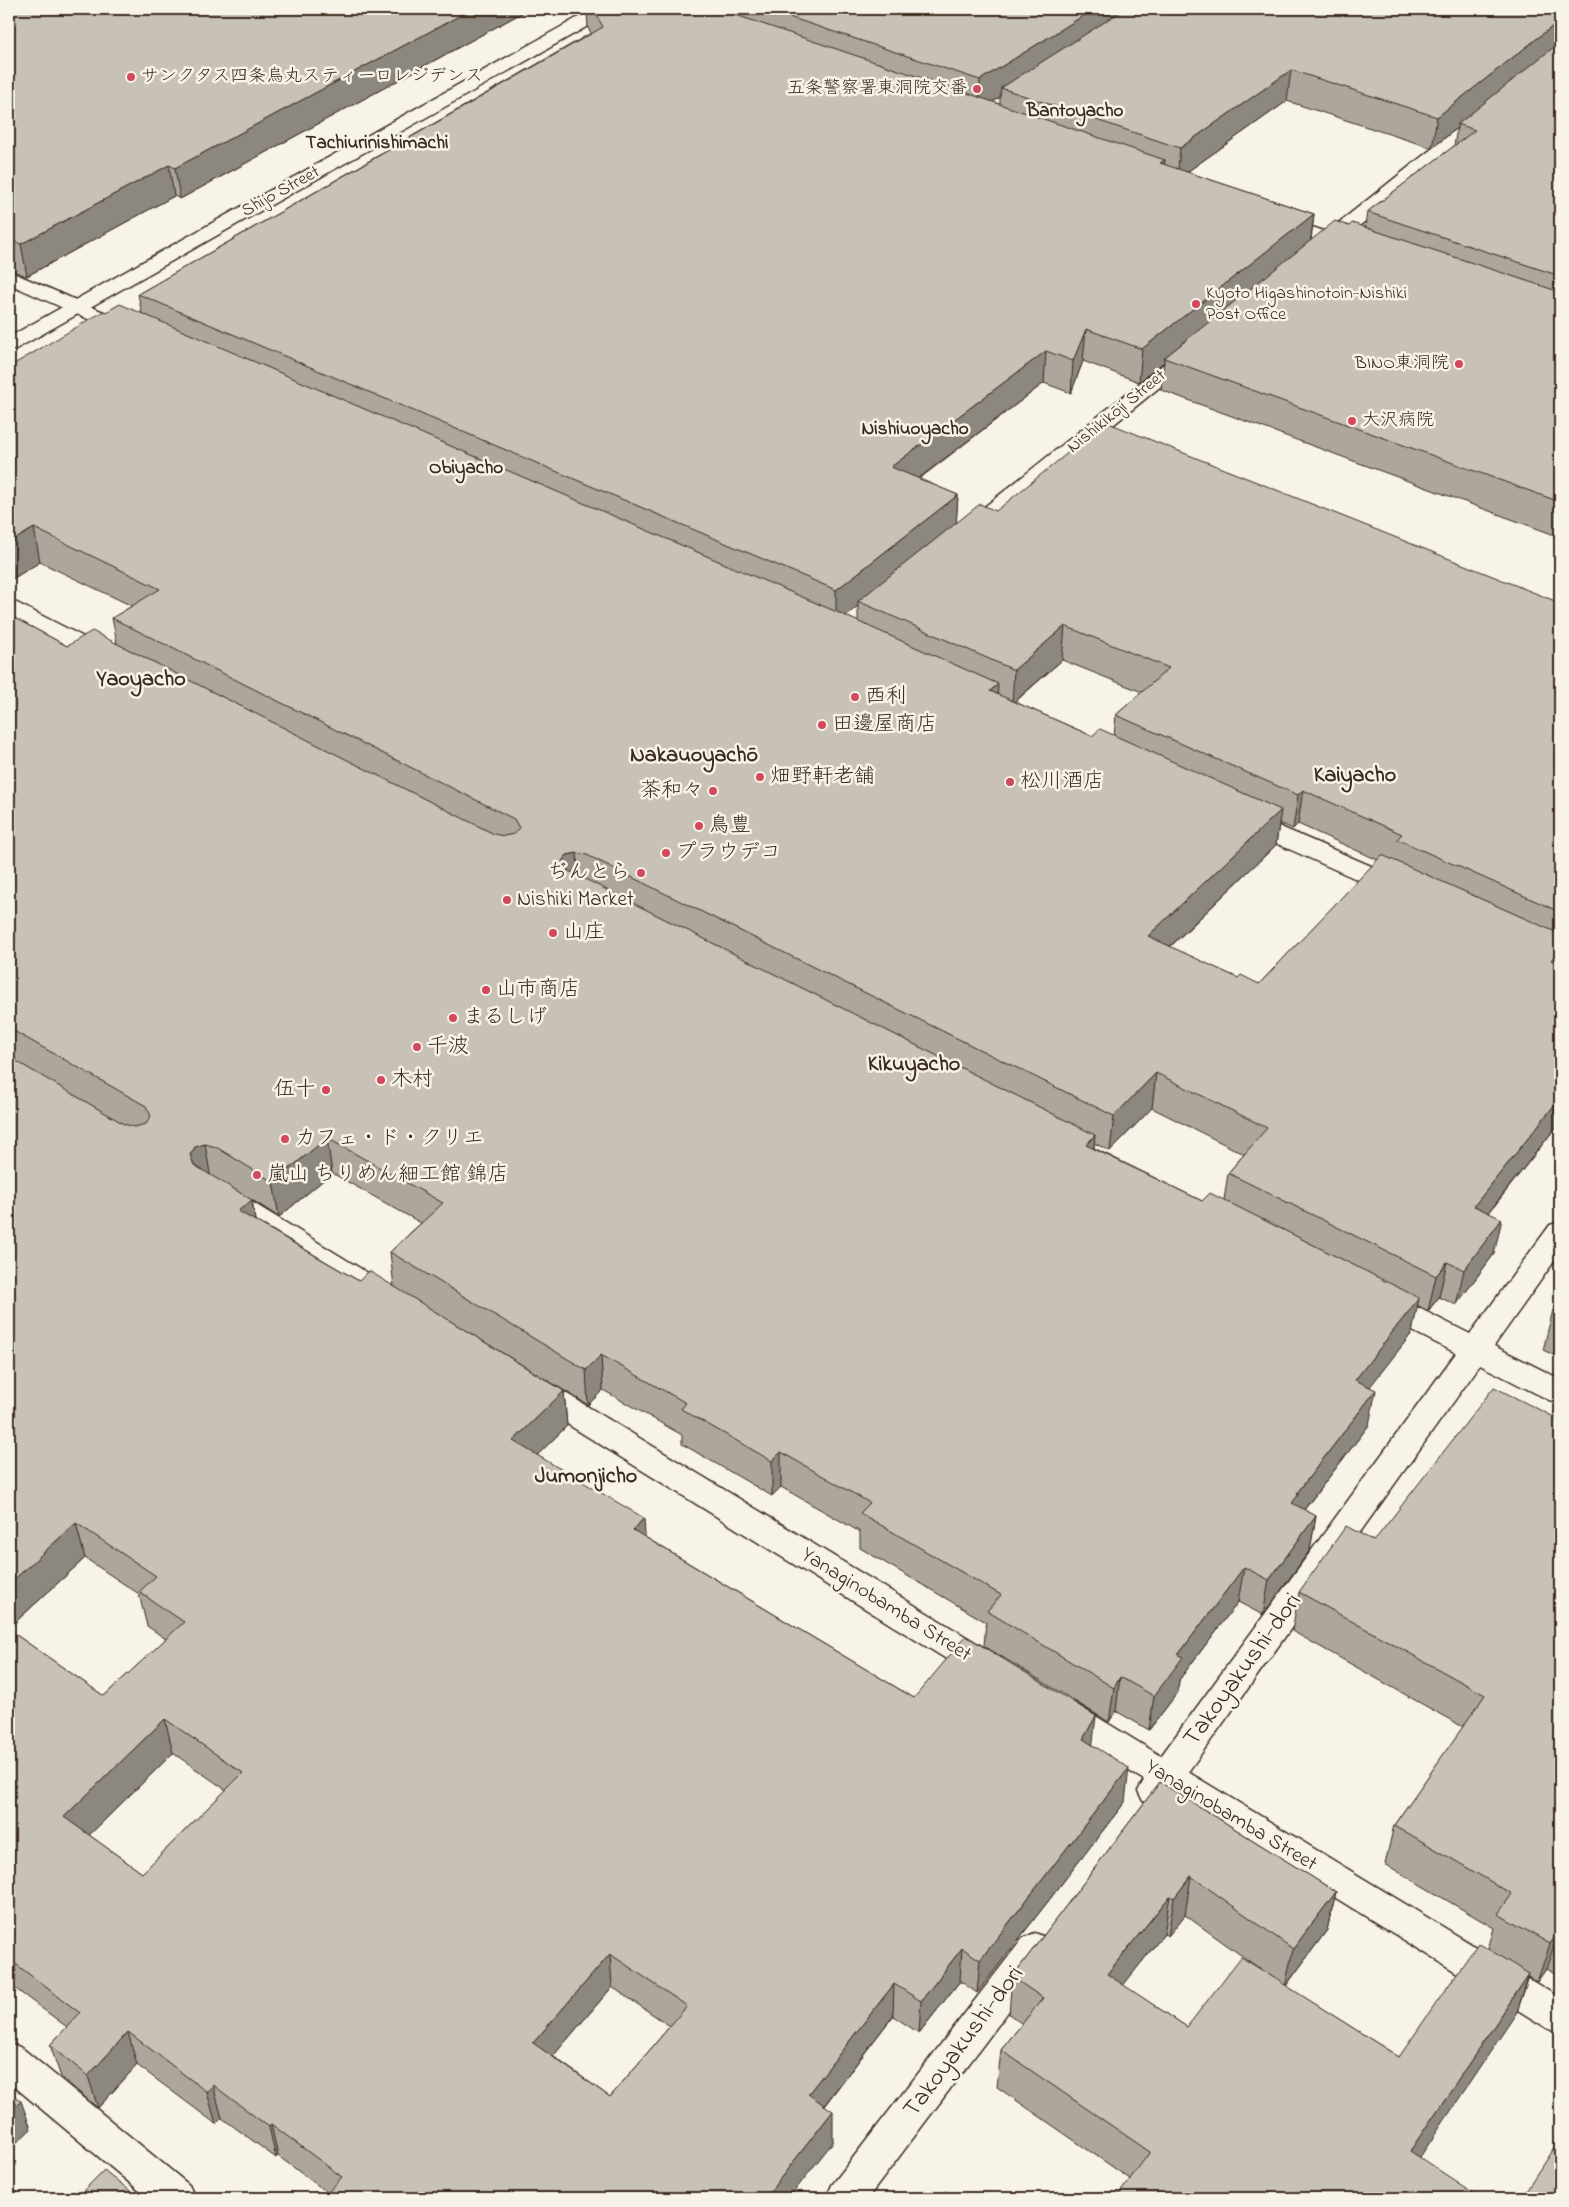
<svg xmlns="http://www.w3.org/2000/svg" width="1569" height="2207" viewBox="0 0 1569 2207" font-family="'Indie Flower','Klee One',sans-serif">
<rect width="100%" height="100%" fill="#f7f3e8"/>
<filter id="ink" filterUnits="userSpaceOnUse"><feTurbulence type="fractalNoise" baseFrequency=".02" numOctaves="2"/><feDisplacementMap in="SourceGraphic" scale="10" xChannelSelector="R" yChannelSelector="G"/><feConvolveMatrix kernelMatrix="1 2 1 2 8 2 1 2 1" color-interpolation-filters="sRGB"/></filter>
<g filter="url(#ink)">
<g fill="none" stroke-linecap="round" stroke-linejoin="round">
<defs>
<g id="minor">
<path d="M1484,111l7,2 2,4 -2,4 -147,117 16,5 3,4 -3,4 -7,2 -20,-6c-8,6 -12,9 -22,6l-3,-4 8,-8 -47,-16 -3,-4 3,-4 7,-2 51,17 150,-119z"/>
<path d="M9,271l129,56 3,4 -3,4 -7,2 -7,-2 -115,-51z"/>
<path d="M1191,346l7,2 3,4 -3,4 -224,182 -8,2 -8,-2 -3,-5 3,-5 226,-180z"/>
<path d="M9,601l8,2 100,51 4,5 -4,5 -8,2 -8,-2 -92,-47z"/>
<path d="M1244,811l164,71 4,6 -4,6 -9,2 -9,-2 -155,-69 -3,-6 3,-6z"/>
<path d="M222,1187l10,3 144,88 5,8 -5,8 -10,3 -10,-3 -144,-90 -4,-7 4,-7z"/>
<path d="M1560,1222v31l-66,93 66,33v24l-11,-3 -69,-35 -292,407 372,226v35l-13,-5 -377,-232c-7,11 -16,9 -27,5l-5,-10 6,-11 -92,-56 -5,-10 5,-10 12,-4 12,4 85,52 295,-403 -85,-43 -5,-8 5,-8 10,-3 10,3 79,40 80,-109z"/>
<path d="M533,1377l11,3 457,278 4,10 -4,10 -12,3 -12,-3 -455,-282 -4,-8 4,-8z"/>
<path d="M1035,1933l12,5 6,11 -6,11 -179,238h-42l6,-13 191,-247z"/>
<path d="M9,2043l13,5 167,137 6,13h-47l-139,-116z"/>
</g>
<path id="major" d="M593,9h21l-3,4 -595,336 -7,2v-14z"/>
</defs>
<use href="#minor" stroke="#3b2a1e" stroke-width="3"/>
<use href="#major" stroke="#3b2a1e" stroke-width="3"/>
<use href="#minor" fill="#f7f3e8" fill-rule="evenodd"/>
<use href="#major" fill="#f7f3e8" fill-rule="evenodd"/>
</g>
<g fill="#aca69d" stroke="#3b2a1e" fill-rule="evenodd">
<path d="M9,9h520l-349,190 -6,-3 -147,80 -18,-6z"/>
<path d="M577,9h983v528l-399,-147 3,-28 -25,20 -56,-21 -12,32 -27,-10 -125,96 39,16 -2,28 40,-12 564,92v519l-71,91 5,41 -38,51 -17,-8 -11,14 -11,-6 -5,28 -43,54v38l-65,85 12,6 -6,34 -47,65 -25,-13 -59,78 -1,12 -29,38 -33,-19 -7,11 -125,-76 2,-24 -126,-74v-16l-79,-45 -9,9 -90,-52v-9l-79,-45 -15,15 -194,-118 -4,-35 31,-29 -89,-50 -53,44 -27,-17 3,20 104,61 205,110 3,35 -30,29 108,82 269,161 179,47 32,57 -148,191 -17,-12 -41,52 -26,-17 -68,89 8,37 -505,51 -50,-37 -2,2 -54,-40 -6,6 -79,-59 -39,43 -37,-31 -11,-32 17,-18 -58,-43v-354l95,66 62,-57 -19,-13 -8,-32 -54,-36 -76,70v-1013l58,31 50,-3 -5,-25 20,-12 -92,-44 -31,19 97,-269 36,2 -4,-20 453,-261 -3,-5 -1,-18 -7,4zM1000,97v7l-7,-2zM1287,101l145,47 25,-20 -3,18 -87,66 -2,15 -16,-1 -38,15 3,-27 -127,-42zM858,606v16l-13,-6zM1062,660l80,32 -26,23 -2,21h-22l-77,-34zM1279,823l14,6 5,-5 80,36 -119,124 -21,-6 -68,-31 106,-102zM1152,1108l92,46 -16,19 -4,27 -22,1 -108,-53v-5l16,8zM173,1753l53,37 -84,83 -53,-38zM612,1987l58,39 -60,71 -57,-41z"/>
<path d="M1560,1301v57l-17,-8 10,-40z"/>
<path d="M1560,1420v557l-14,-8 -9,13 -8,-5 -12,35 -387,167 -133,-92 4,-37 21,-26 -13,-10 3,-37 148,-195 176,110 -9,38 -41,56 113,71 89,-108 6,-21 -109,-64 9,-39 69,-98 -171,-96 7,-39 75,-51zM1185,1915l78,56 -76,56 -64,-42 41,-51 4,2z"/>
</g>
<g fill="#8c877f" stroke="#3b2a1e">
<path d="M472,9h57l-349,190 -5,-31z"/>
<path d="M580,9h7v1l-7,4z"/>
<path d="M1094,9h44l-137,79 -1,9 -21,14 1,-31z"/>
<path d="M1560,21v26l-102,77 -1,4 -25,20 5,-31 121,-95z"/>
<path d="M1291,70l-4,31 -110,78 3,-31z"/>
<path d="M1165,160l-3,31 -2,-28z"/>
<path d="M169,165l5,31 -147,80 -6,-32z"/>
<path d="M1314,214l-4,31 -146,113v4l-25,20 3,-33z"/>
<path d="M1086,329l-3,32 -12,32 2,-32z"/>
<path d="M1046,351l-2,32 -154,117 1,-33z"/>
<path d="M958,495l-2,33 -98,73v5l-22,18v-34z"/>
<path d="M34,528l6,34 -31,19v-38z"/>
<path d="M1065,626l-3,34 -50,44 2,-34z"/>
<path d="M998,684l-2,34 -6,-27z"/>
<path d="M1303,790l-5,34 -5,5 5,-34z"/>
<path d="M1281,810l-5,35 -132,126 4,-35z"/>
<path d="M577,853l2,34 -9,2 -8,-28 5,-6z"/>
<path d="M1560,949v25l-9,-14z"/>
<path d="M1156,1073l-4,35 -42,43 4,-35z"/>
<path d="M1560,1098v24l-94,119 8,-35z"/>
<path d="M1095,1135l-3,35 -6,-25z"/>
<path d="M327,1138l5,35 -53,44 -6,-35z"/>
<path d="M205,1144l6,35 -10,3 -11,-27 5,-8z"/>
<path d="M252,1200l5,34 -19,-23z"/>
<path d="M1502,1219l-8,35 -38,51 8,-35z"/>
<path d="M1447,1262l-8,35 -11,14 8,-35z"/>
<path d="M1419,1298l-7,35 -64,82 7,-35z"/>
<path d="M601,1355l2,35 -15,15 -2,-35z"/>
<path d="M1376,1390l-7,35 -76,99 -1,-21 5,-10z"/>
<path d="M564,1391l3,35 -50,49 -4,-34z"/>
<path d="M781,1452v35l-9,9v-35z"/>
<path d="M1316,1516l-6,34 -47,65 6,-35z"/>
<path d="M644,1518l2,35 -13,-23z"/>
<path d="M76,1523l9,35 -76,70v-44z"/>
<path d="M1244,1567l-6,35 -59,78 -1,12 -29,38 5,-34 24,-41z"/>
<path d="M1120,1677l-4,34 -7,11 5,-34z"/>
<path d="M1096,1716l-4,34 -9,-11z"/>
<path d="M165,1719l8,34 -99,97 -10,-33z"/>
<path d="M1129,1768l-4,34 -148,191 3,-33z"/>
<path d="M1191,1876l-6,39 -17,21 6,-38z"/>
<path d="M1336,1892l-9,38 -42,57 8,-38z"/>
<path d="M1170,1896l-6,38 -62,78 5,-38z"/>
<path d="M1559,1931l-13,38 -9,13 13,-38z"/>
<path d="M962,1948l-2,33 -41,52 2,-32z"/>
<path d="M610,1954l2,33 -75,88 -4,-32z"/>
<path d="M1529,1974l-12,38 -117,175 10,-36z"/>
<path d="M894,1984l-1,32 -85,110v-32z"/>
<path d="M128,2032l9,33 -39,43 -10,-32z"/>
<path d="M213,2085l9,33 -6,6 -9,-32z"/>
<path d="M21,2101l10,28 -22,21v-37z"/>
<path d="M833,2111v31l-44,56h-24z"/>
<path d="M271,2124l7,32 -2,2 -7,-31z"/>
</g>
<g fill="#c8c1b6" stroke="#3b2a1e" fill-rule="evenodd">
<path d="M9,9h463l-297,159 -6,-3 -148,79 -12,-4z"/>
<path d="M593,9h125l447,151 -5,3 154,51 -172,135 -56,-20 -13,32 -27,-10 -155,116 67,28 -122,95 -698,-296 465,-267z"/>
<path d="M765,9h329l-114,71z"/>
<path d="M1125,9h435v12l-2,1 -121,95 -146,-47 -111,78 -179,-60z"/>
<path d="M1560,42v234l-193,-64 108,-82 -17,-6z"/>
<path d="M1335,221l14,5 3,-3 208,69v210l-396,-144z"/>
<path d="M120,304l710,305 168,75 -8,7 102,45 8,-7 181,81 -133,126 90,42 3,-3 18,9 123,-129 178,79v15l-9,11 9,4v134l-86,108 28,13 -38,51 -17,-8 -11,14 -208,-103 39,-45 -111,-55 -42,43 -527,-261 -10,-2 -10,2 -5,6 5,9 528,265 -9,10 116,56 8,-8 209,105 -64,82 21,10 -79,103 2,1 -7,9 24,13 -47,64 -25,-13 -66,88 5,2 -29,39 -34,-19 -6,11 -127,-77 14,-16 -141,-82 10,-10 -89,-51 -9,9 -91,-52 5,-6 -85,-48 -15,15 -196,-118 53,-49 -116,-65 -54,44 -57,-35 -11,-3 -10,3 -5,8 4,10 58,35 -14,11 121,70 10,-10 195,120 -51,50 131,77 -11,12 281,168 52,-62 130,80 -13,23 46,29 -149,192 -18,-12 -41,53 -27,-17 -86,110 25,17 -68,87h-442l19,-21 -71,-53 -2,3 -56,-42 -6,7 -79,-60 -40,44 -38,-31 30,-32 -71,-54v-329l95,66 80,-74 -45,-30 17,-16 -80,-53 -67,61v-527l115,67 10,3 12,-3 5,-8 -5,-10 -134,-76 -3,-1v-414l58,31 25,-15 402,203 10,2 10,-2 5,-6 -5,-9 -402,-201 48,-29 -126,-61 -25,15v-176l95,-56 2,1zM165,1719l78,54 -101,100 -78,-56zM610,1954l77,52 -77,91 -77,-54z"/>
<path d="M1106,422l454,181v309l-163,-73 5,-5 -99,-44 -5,5 -182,-80 53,-47 -104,-42 -51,44 -156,-69 122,-97 16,7z"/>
<path d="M1560,1301v12l-7,-3z"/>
<path d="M1494,1387l66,33v512l-1,-1 -9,13 -52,-30 14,-20 -118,-69 91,-130 -186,-103 47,-66 28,15z"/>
<path d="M1160,1782l176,110 -43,57 -102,-73 -17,22 -4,-2 -63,78 80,53 54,-70 158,100 79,-114 51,31 -119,177 71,47h-365l34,-46 -149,-102 42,-52 -31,-21z"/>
<path d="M9,2091l12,10 -12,12z"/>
<path d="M1560,2138v60h-39z"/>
<path d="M104,2170l35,28h-63z"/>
<path d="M945,2191l10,7h-16z"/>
</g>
</g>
<g fill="#d1495b" stroke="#f7f3e8" stroke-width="2">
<circle cx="131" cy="77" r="5"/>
<circle cx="977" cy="89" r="5"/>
<circle cx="1196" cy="304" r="5"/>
<circle cx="1459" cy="364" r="5"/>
<circle cx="1352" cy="421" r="5"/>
<circle cx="855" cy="697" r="5"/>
<circle cx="822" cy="725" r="5"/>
<circle cx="760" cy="777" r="5"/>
<circle cx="1010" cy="782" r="5"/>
<circle cx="713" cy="791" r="5"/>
<circle cx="699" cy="826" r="5"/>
<circle cx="666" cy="853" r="5"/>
<circle cx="641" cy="873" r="5"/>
<circle cx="507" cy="900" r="5"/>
<circle cx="553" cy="933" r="5"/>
<circle cx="486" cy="990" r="5"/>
<circle cx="453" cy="1018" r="5"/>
<circle cx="417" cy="1047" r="5"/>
<circle cx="381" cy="1080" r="5"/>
<circle cx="326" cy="1090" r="5"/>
<circle cx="285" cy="1139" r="5"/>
<circle cx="257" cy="1175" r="5"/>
</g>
<g text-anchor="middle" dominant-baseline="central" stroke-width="5" stroke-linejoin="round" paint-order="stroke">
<g font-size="18" fill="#3b2a1e" stroke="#f7f3e8" text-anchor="start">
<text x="141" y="77">サンクタス四条烏丸スティーロレジデンス</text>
<text x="967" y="89" text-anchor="end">五条警察署東洞院交番</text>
<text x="1206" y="294">Kyoto Higashinotoin-Nishiki<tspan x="1206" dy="21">Post Office</tspan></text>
<text x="1449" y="364" text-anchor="end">BINO東洞院</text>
<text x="1362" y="421">大沢病院</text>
</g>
<g font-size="18" fill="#3b2a1e" stroke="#f7f3e8">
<text transform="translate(281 192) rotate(-29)">Shijo Street</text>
<text transform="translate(1117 412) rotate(-39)">Nishikikōji Street</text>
</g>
<g font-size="19" font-weight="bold" fill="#3b2a1e" stroke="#f7f3e8">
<text x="1075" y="111">Bantoyacho</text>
<text x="377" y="143">Tachiurinishimachi</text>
<text x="915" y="429">Nishiuoyacho</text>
<text x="466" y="468">Obiyacho</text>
</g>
<g font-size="21" fill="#3b2a1e" stroke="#f7f3e8" text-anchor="start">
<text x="865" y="697">西利</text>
<text x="832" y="725">田邊屋商店</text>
<text x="770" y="777">畑野軒老舗</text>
<text x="1020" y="782">松川酒店</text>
<text x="703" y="791" text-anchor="end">茶和々</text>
<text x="709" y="826">鳥豊</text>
<text x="676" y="853">プラウデコ</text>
<text x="631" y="873" text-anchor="end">ぢんとら</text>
<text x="517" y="900">Nishiki Market</text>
<text x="563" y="933">山庄</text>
<text x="496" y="990">山市商店</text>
<text x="463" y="1018">まるしげ</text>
<text x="427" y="1047">千波</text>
<text x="391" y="1080">木村</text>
<text x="316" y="1090" text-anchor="end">伍十</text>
<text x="295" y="1139">カフェ・ド・クリエ</text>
<text x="267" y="1175">嵐山 ちりめん細工館 錦店</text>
</g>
<g font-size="21" fill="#3b2a1e" stroke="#f7f3e8">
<text transform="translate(886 1605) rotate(32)">Yanaginobamba Street</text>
<text transform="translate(1231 1816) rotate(31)">Yanaginobamba Street</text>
</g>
<g font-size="22" font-weight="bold" fill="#3b2a1e" stroke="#f7f3e8">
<text x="141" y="680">Yaoyacho</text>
<text x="694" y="756">Nakauoyachō</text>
<text x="1355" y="776">Kaiyacho</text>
<text x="914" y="1065">Kikuyacho</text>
<text x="586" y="1477">Jumonjicho</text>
</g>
<g font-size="25" fill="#3b2a1e" stroke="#f7f3e8">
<text transform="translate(1243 1670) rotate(-54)">Takoyakushi-dori</text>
<text transform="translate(964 2042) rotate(-53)">Takoyakushi-dori</text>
</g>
</g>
<rect width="1569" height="2207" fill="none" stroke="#f7f3e8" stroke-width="30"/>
<rect x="15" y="15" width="1539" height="2177" fill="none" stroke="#3b2a1e" stroke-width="2" filter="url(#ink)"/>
</svg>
